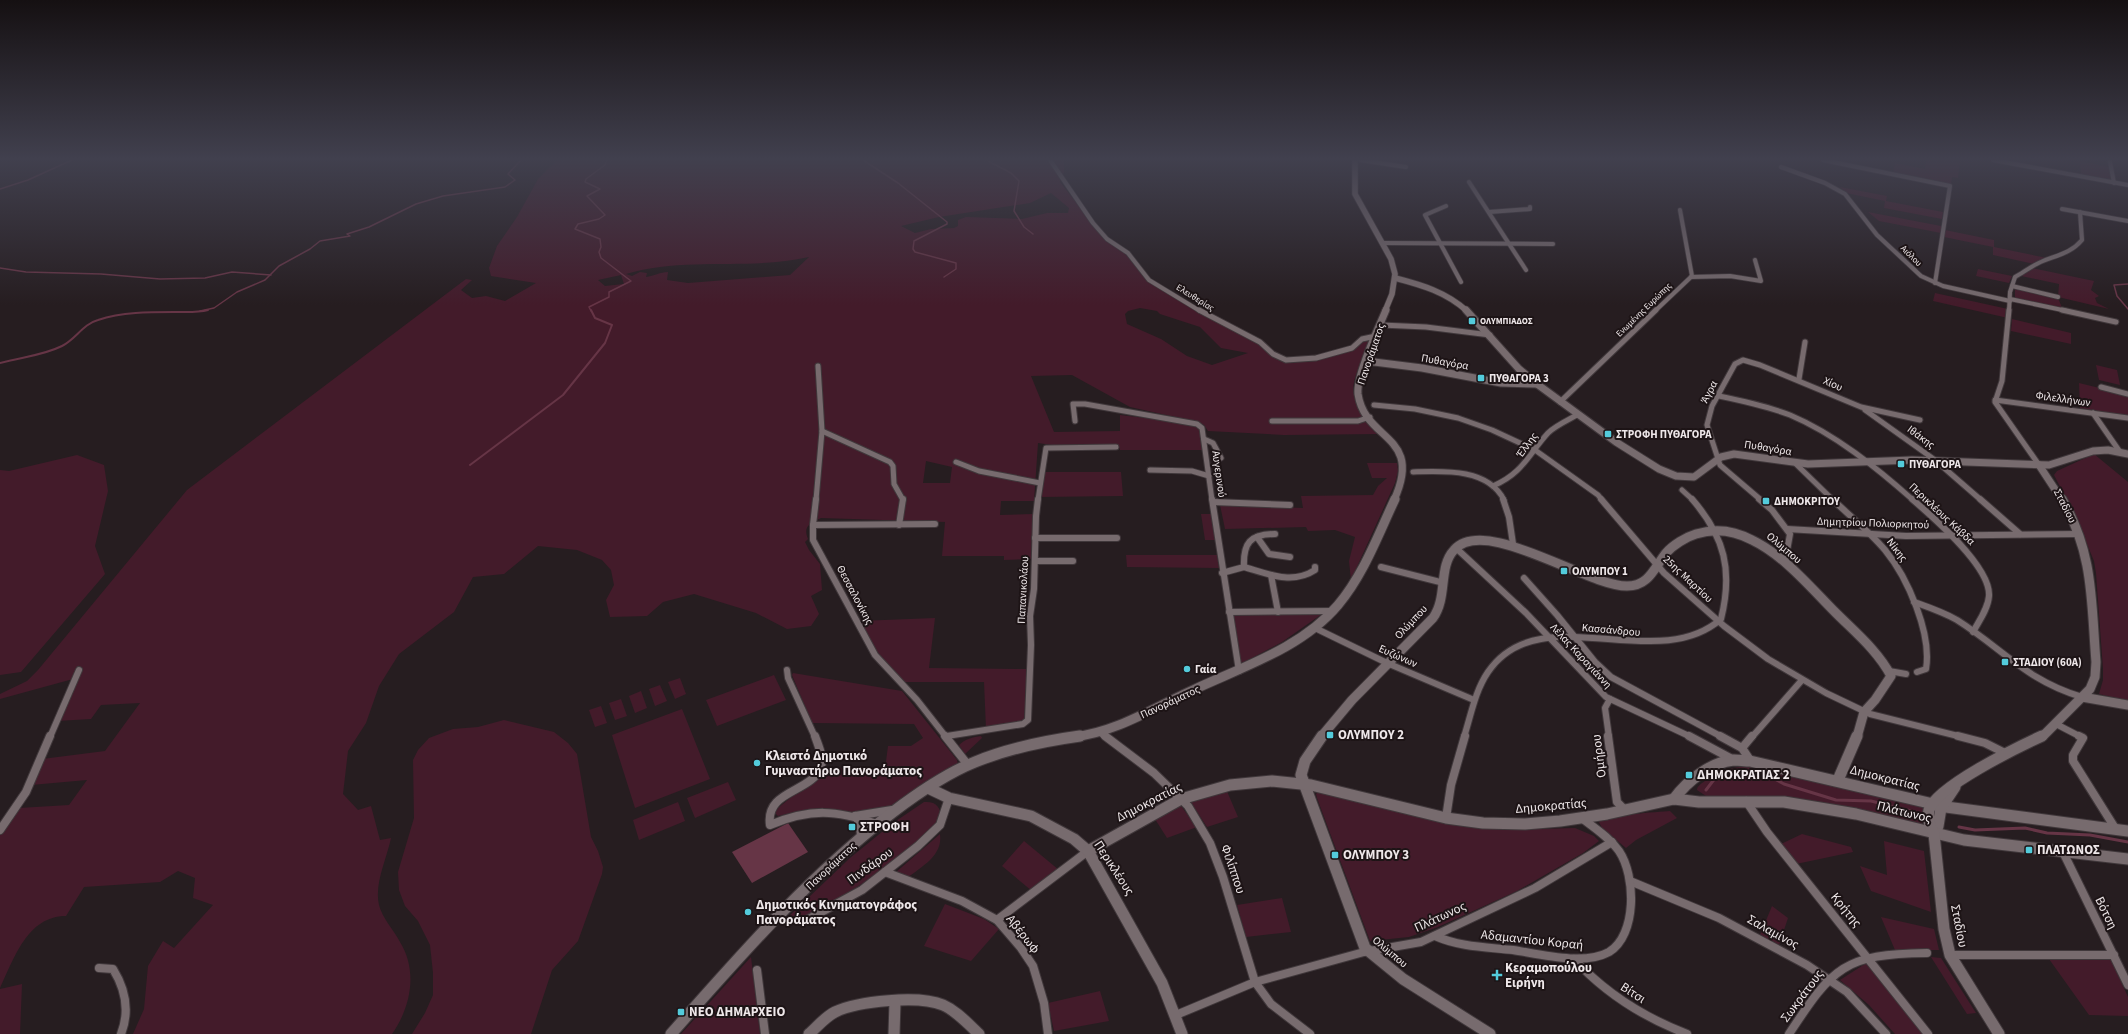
<svg xmlns="http://www.w3.org/2000/svg" width="2128" height="1034" viewBox="0 0 2128 1034" font-family="'Source Sans 3',sans-serif">
<rect width="100%" height="100%" fill="#261d20"/>
<g fill="#431b2a" fill-rule="evenodd">
<path d="M557,160h507v12l-4,10 41,52 23,18 21,26 103,58 24,18 28,7 47,-11 14,-9 10,-2c-21,51 -29,51 9,95l-96,1 -76,-4 -4,-6 -6,-3 -68,-15 -58,-32 -41,1 23,56 66,-1v-16l78,9 4,4 1,22h-83l-1,-4 -67,-1 -14,-2 -4,58h-33l-1,14 33,-1 -1,45 -28,1v-4h-62l3,-34 -124,-4c-12,5 -18,9 -13,21l-3,3 4,8 11,14 2,26 -11,6 8,18 -8,12 -24,3 -31,-16 -62,-19 -31,8 -16,14 -37,1 -4,-17 8,-15 -3,-15 -9,-10 -25,-10 -39,-4 -34,28 -31,3 -19,35 -55,42 -20,32 -13,37 -18,28 -5,43 15,16 13,-4 9,34 11,-2c-4,20 -17,46 -12,67 3,13 15,25 21,37 18,29 11,65 -8,92h-259l11,-25 4,-43 15,-25 11,7 39,-43 -20,-7 2,-20 -17,-7 -18,11 -76,5 -18,29c-39,0 -52,43 -66,72v-155l19,-25 50,-3 18,-25 -56,5 11,-26 63,-8 35,-48 -39,2 -10,14 -34,2 16,-42 -73,20v-5l27,-13 11,-11 149,-180 279,-211 6,1 -11,10 11,8 14,-2 19,5 31,-18 -45,-7 -2,-8 8,-22 20,-29 21,-38zM1051,193l18,15 -1,5h-21l-25,6 -56,-2 -8,3v6l-4,2 -23,1 -16,4 -14,-7 38,-9 91,-14zM809,257l-19,18 -102,8 -21,-3 1,-8c-8,0 -14,4 -22,5l1,-4 -7,-1 -8,4 -6,-2c60,-18 123,-3 183,-17zM621,275l3,9 -19,2 -7,-6zM1140,308l17,3 3,3 40,13 21,21 27,5 -36,12 -25,-9 -26,-17 -34,-15 -2,-10 3,-3zM926,461l26,6 -2,16h-27z"/>
<path d="M1926,160h34l-2,18 -6,-1 -1,7 -58,-11 2,-10 30,6z"/>
<path d="M2080,161l29,6 2,14 -30,-5z"/>
<path d="M1840,187l47,9 -1,5 57,11 -1,7 -58,-11 1,-7 -39,-8z"/>
<path d="M1868,212l73,14v7l-62,-12z"/>
<path d="M1945,230l49,10v7l53,11 -13,6 -41,-9v-8l-49,-10z"/>
<path d="M2032,268l62,13 -3,9 8,6 -4,2 2,5 12,6 -51,-12 1,-13 -38,-8z"/>
<path d="M1978,269l34,7 -3,7 -33,-7z"/>
<path d="M2015,288l43,10 5,12 -48,-11z"/>
<path d="M1935,293l73,16v9l-75,-17z"/>
<path d="M2012,319l59,14v11l-60,-13z"/>
<path d="M2096,365l21,5 3,15 -21,-5z"/>
<path d="M2079,383l49,12v21l-48,-8z"/>
<path d="M2094,454l34,28v219l-29,-7 4,-14v-11l-7,-96 -2,-12 -18,-44 -22,-42 3,-4z"/>
<path d="M77,455l27,10 4,26 -13,55 10,28 -84,98 -21,3v-205l9,1z"/>
<path d="M1367,463h30l1,8 -3,12 -44,97 -2,-19 6,-24 -20,-7 -27,1 -2,-4 -81,2 -5,-24 83,3 -2,-12 72,-1 5,-9 9,-8h-15z"/>
<path d="M1043,472h78l2,24 -84,1z"/>
<path d="M1201,514h10l4,26h-10z"/>
<path d="M1126,555h91l2,13 -92,-1z"/>
<path d="M1232,614h90l-40,28 -41,22z"/>
<path d="M935,618l-6,50 98,1 -3,54 -38,6 -2,-47h-82l-23,-26 -20,-35z"/>
<path d="M793,673l109,18 55,69 1,5 -66,42 -38,7 -46,-5 -30,7 -3,-3 3,-5 49,-40 58,1 3,-23h23l12,-8 -9,-14 -102,-1 -20,-48z"/>
<path d="M774,675l12,25 -69,26 -11,-26z"/>
<path d="M680,678l6,16 -11,5 -7,-17z"/>
<path d="M660,685l7,16 -12,5 -6,-17z"/>
<path d="M641,691l6,17 -12,5 -6,-17z"/>
<path d="M621,699l6,17 -12,4 -6,-17z"/>
<path d="M601,706l6,17 -12,4 -6,-17z"/>
<path d="M682,709l28,70 -75,29 -23,-73z"/>
<path d="M504,720l50,12 14,11 9,11 14,83 7,14 5,16 -1,7 -24,67 -26,29 -21,64h-119l13,-21 8,-18v-22l-3,-28 -12,-24 -13,-15 -6,-16 -1,-18 16,-54 -1,-58 5,-10 11,-12 24,-9 25,-2z"/>
<path d="M981,736l1,2 -17,16 -6,-9c6,-6 14,-8 22,-9z"/>
<path d="M1755,766l166,39 5,6 -5,15 -38,-8 -174,-20 -12,-8c0,-4 4,-6 8,-9 15,-11 31,-15 50,-15z"/>
<path d="M728,782l8,18 -41,18 -8,-20z"/>
<path d="M1226,789l12,28 -31,10 -17,-26z"/>
<path d="M1318,792l148,35 45,3 64,-2 19,8 5,5 -16,12 -66,38 -79,36 -29,10 -39,4 -53,-143 -1,-4z"/>
<path d="M678,802l7,19 -46,19 -6,-20z"/>
<path d="M924,802c12,-1 17,5 17,17 -43,46 -96,77 -151,106l-6,-2 1,-3 65,-62 43,-35z"/>
<path d="M1181,806l16,21 -30,11 -12,-19z"/>
<path d="M1670,811l7,7 -41,22 -10,8 -24,-20 -3,-6c7,-7 59,-10 71,-11z"/>
<path d="M940,834c3,22 -18,32 -34,45l-11,-6z"/>
<path d="M1802,834l49,13 2,5 -57,12 -15,-20z"/>
<path d="M1024,841l35,29 -27,21 -30,-25z"/>
<path d="M1884,841l40,10 7,61 -60,-21 -11,-25 27,9z"/>
<path d="M1282,898l9,34 -45,5 -9,-32z"/>
<path d="M945,904l39,15 15,10 -28,32 -47,-15z"/>
<path d="M1772,906l16,12 -9,27 -19,-10z"/>
<path d="M1881,917l53,12 5,21h-44z"/>
<path d="M751,957l9,77h-79z"/>
<path d="M1931,957l10,1 35,55 -9,1z"/>
<path d="M2110,958l18,39v19l-39,-1 -40,-56z"/>
<path d="M1868,962l56,72h-29l-26,-29 -29,-25z"/>
<path d="M22,984l-2,50h-20v-45z"/>
<path d="M1100,991l9,30 -55,10 -6,-28z"/>
</g>
<path fill="#663546" d="M788,823l20,29 -56,31 -20,-31z"/>
<g fill="none" stroke-linecap="round" stroke-linejoin="round">
<g stroke="#663546" stroke-width="1.5">
<path d="M863,160l35,23 49,39v2l-33,17 -1,8 2,3 41,11v6l-12,8"/>
<path d="M986,160l25,13 8,8 -5,30 10,16 9,7"/>
<path d="M0,189l28,-9 44,-20"/>
<path d="M0,268l26,4 75,2 59,5 45,-1 27,-6 39,3"/>
<path d="M2128,284l-14,1 3,11 11,13"/>
<path d="M200,311l14,-3 23,-16 28,-12 14,-14 31,-17 10,-8 30,-5 -3,-2 22,-7 47,-23 27,-8 62,-9 10,-7 -7,-6 13,-14"/>
<path d="M591,311l-2,-4 20,-10v-5l22,-11 -30,-23 -2,-6 2,-5 -1,-8 -25,-10 3,-5 21,-5 6,-4 -18,-19 13,-7 -15,-7 1,-3 19,-14 2,-5"/>
</g>
<g stroke="#663546" stroke-width="2">
<path d="M0,363c21,-6 42,-7 62,-17 14,-7 21,-22 36,-26 24,-8 51,-8 76,-8 11,0 23,1 34,-2"/>
<path d="M470,465l93,-70 42,-52 7,-18 -17,-7 -4,-8"/>
</g>
<g stroke="#663546" stroke-width="3">
<path d="M1706,790l10,-13h55l13,7 52,16 35,1 40,10"/>
<path d="M1959,827l16,3 50,-2 22,5 43,2 38,7"/>
</g>
<defs>
<g id="street-far3">
<path d="M1050,160l43,63 14,16 21,14 21,27 51,31"/>
<path d="M1360,160l46,7"/>
<path d="M1823,160l127,26 -15,97"/>
<path d="M1993,160l135,25"/>
<path d="M2110,162l4,21"/>
<path d="M1781,167l44,16 20,11 32,41 44,41 22,10 67,15"/>
<path d="M1469,182l57,88"/>
<path d="M1446,206l-21,9 36,67"/>
<path d="M2062,209l66,12"/>
<path d="M1489,212l41,-3v-2"/>
<path d="M1382,243l171,1"/>
<path d="M1691,277l39,-1 31,5 -6,-21"/>
<path d="M2012,286l46,11"/>
<path d="M2010,299l57,12"/>
<path d="M1655,311l37,-35 -12,-66"/>
<path d="M2009,311l1,-19 5,-15c9,-5 18,-12 28,-16 15,-6 28,-8 39,-21l-2,-28"/>
</g>
<g id="street-far2">
<path d="M1199,310l61,32 13,12 13,6 30,-2 36,-10 10,-9 14,-3"/>
<path d="M2009,310l-7,71 -7,21 44,63"/>
<path d="M2062,310l54,12"/>
<path d="M1381,325l45,2 64,8"/>
<path d="M818,366l4,65"/>
<path d="M1799,379l6,-37"/>
<path d="M2101,387l27,7"/>
<path d="M1719,396c24,5 48,10 71,19 45,19 87,53 123,85"/>
<path d="M1995,400l133,18"/>
<path d="M1560,402l96,-92"/>
<path d="M1374,405l41,4 43,9 34,12 43,20 63,45 4,5"/>
<path d="M1865,410l70,50 46,40"/>
<path d="M2093,413l27,39"/>
<path d="M1075,421l-2,-17h12l112,20 5,4 10,72"/>
<path d="M1272,421h86l12,-4"/>
<path d="M1204,439l9,4 8,15"/>
<path d="M956,462l23,9 61,12"/>
<path d="M1796,464l37,36"/>
<path d="M1150,470l42,1 17,5"/>
<path d="M1413,472c30,-1 75,-4 91,28"/>
<path d="M1493,486c30,-13 35,-31 55,-53 7,-7 20,-13 29,-18"/>
<path d="M1682,490l11,10"/>
<path d="M816,500l6,-69 68,31 3,4 1,18 9,16"/>
<path d="M1038,500l8,-52 70,-1"/>
<path d="M1761,500l-41,-35 -13,-40 5,-19 23,-42 8,-4 17,5 101,42 59,13"/>
</g>
<g id="street-far1">
<path d="M1212,499l27,172"/>
<path d="M1503,499l6,18 4,27"/>
<path d="M1601,499l63,74 60,53 44,33 58,34 44,21 92,23"/>
<path d="M1759,499l13,11 18,24 -5,28"/>
<path d="M1832,499c18,17 38,33 53,51 23,28 47,84 41,119l-9,3"/>
<path d="M1912,499c21,18 79,68 77,97 -1,13 -10,25 -16,36"/>
<path d="M1980,499l40,35"/>
<path d="M1213,502l77,3"/>
<path d="M935,524l-122,1v15l62,115 42,45 29,37"/>
<path d="M813,525l3,-26"/>
<path d="M899,525l4,-26"/>
<path d="M1787,529l119,7 172,-2"/>
<path d="M1257,537l12,17 21,3"/>
<path d="M1035,538h82"/>
<path d="M1456,548l70,65 80,84 85,40"/>
<path d="M1035,561h38"/>
<path d="M1244,567c24,7 48,18 71,3v-3"/>
<path d="M1381,567l63,16"/>
<path d="M1222,573l22,-6c-1,-24 6,-33 31,-33"/>
<path d="M1271,575l7,37"/>
<path d="M1524,578l33,37 38,47 16,15 111,60"/>
<path d="M1914,602c14,5 29,10 43,18 46,29 70,61 125,77"/>
<path d="M1229,612l103,-1"/>
<path d="M1315,628l72,35 87,37"/>
<path d="M787,670l1,8 27,59"/>
<path d="M1889,671l17,3"/>
<path d="M2056,724l25,13"/>
<path d="M1099,732l7,5"/>
<path d="M947,736l76,-12 5,-4 3,-75 -1,-29 4,-27 2,-73 2,-17"/>
<path d="M50,737l29,-67"/>
<path d="M1464,737c7,-22 11,-46 24,-65 52,-76 168,4 233,-53 12,-48 4,-82 -29,-120"/>
<path d="M1609,737l-4,-29 5,-9"/>
<path d="M1752,737l50,-57"/>
</g>
<g id="street">
<path d="M815,736c3,9 9,21 6,30 -8,27 -56,23 -51,59 41,-17 66,-15 107,-1"/>
<path d="M945,736l23,29"/>
<path d="M1105,736l49,37 34,33 22,37 13,34 32,105 16,22 39,30"/>
<path d="M1608,736l9,66 7,7"/>
<path d="M1689,736l43,23"/>
<path d="M1720,736l22,12 8,12"/>
<path d="M1958,736l27,7 20,10"/>
<path d="M2079,736l4,2 -10,17v6l42,67"/>
<path d="M1742,748l10,-12"/>
<path d="M1746,801l21,31 161,202"/>
<path d="M855,816l37,-6"/>
<path d="M855,816l5,7 1,14"/>
<path d="M1446,818l5,-33 14,-49"/>
<path d="M0,830l26,-38 24,-56"/>
<path d="M2063,852l65,133"/>
<path d="M885,872l77,29 35,19 24,28 12,18 11,37 4,31"/>
<path d="M1630,881l89,37 88,47 40,27 39,42"/>
<path d="M997,920l91,-69"/>
<path d="M805,921l57,-31 56,-44 22,-21 9,-27"/>
<path d="M1435,936c25,11 51,11 78,14 26,4 71,16 96,2 28,-17 27,-76 10,-101 -9,-13 -23,-22 -36,-32"/>
<path d="M1950,955h164"/>
<path d="M1574,959c32,35 69,58 113,75"/>
<path d="M99,968l14,1c13,21 17,42 8,65"/>
<path d="M757,970l8,64"/>
<path d="M1176,1015l79,-33 109,-30 57,-10 114,-54 77,-46"/>
<path d="M1789,1034c44,-67 55,-80 138,-81"/>
</g>
<g id="secondary-far3">
<path d="M1355,160v34l36,65 4,15 -3,20 -7,17"/>
<path d="M1395,278c27,7 51,14 72,33"/>
</g>
<g id="secondary-far2">
<path d="M1386,310c-8,19 -30,66 -28,84 7,48 66,40 36,106"/>
<path d="M1466,310l53,59 18,15 79,58 43,27 17,7 18,1 27,-20 13,-3 74,10 104,-4 137,5 44,-14 15,-1 20,4"/>
<path d="M1366,361l56,7 79,15 36,1"/>
<path d="M2039,465l23,35"/>
</g>
<g id="secondary-far1">
<path d="M2082,697l46,8"/>
<path d="M1073,737c44,-5 80,-29 120,-47 49,-23 109,-42 145,-85 26,-31 40,-70 57,-106"/>
<path d="M1321,737l31,-37 81,-82c15,-21 5,-51 21,-68 31,-35 132,36 173,36 22,0 27,-18 39,-33 7,-8 20,-16 30,-19 19,-6 39,-3 56,6 33,16 59,48 84,73 19,19 42,38 55,63l-16,24 -11,12 -7,25"/>
<path d="M2039,737l5,-2 46,-46 5,-12 1,-15c-5,-61 -2,-108 -34,-163"/>
</g>
<g id="secondary">
<path d="M1322,736l-17,25 -4,14 64,173 38,31 87,55"/>
<path d="M1838,780l19,-44"/>
<path d="M928,788l21,10 82,18 43,23 14,12 74,132 20,51"/>
<path d="M1674,799c13,-18 37,-37 60,-39 5,0 11,1 16,1l196,46 182,24"/>
<path d="M1934,834l4,-8 3,-18 14,-21"/>
<path d="M1088,851l93,-52 49,-14 42,-4 39,4 135,33 37,5 42,1 35,-3 47,-7 67,-15 25,3h85l72,12 108,26 164,19"/>
<path d="M671,1034c69,-78 138,-158 222,-222 25,-19 52,-38 82,-50 34,-14 69,-21 105,-26"/>
<path d="M809,1034c8,-7 16,-17 26,-22 23,-11 84,-17 108,-7 14,6 25,19 36,29"/>
<path d="M894,1034l1,-32"/>
<path d="M1999,1034l-49,-79 -6,-26 -10,-95c-4,-7 -7,-15 -5,-24 7,-23 89,-63 113,-74"/>
</g>
</defs>
<use href="#street-far3" stroke="#40383b" stroke-width="5.5"/>
<use href="#street-far2" stroke="#40383b" stroke-width="7"/>
<use href="#street-far1" stroke="#40383b" stroke-width="8"/>
<use href="#street" stroke="#40383b" stroke-width="10"/>
<use href="#secondary-far3" stroke="#40383b" stroke-width="7"/>
<use href="#secondary-far2" stroke="#40383b" stroke-width="9"/>
<use href="#secondary-far1" stroke="#40383b" stroke-width="11"/>
<use href="#secondary" stroke="#40383b" stroke-width="13"/>
<use href="#street-far3" stroke="#776b6e" stroke-width="4"/>
<use href="#street-far2" stroke="#776b6e" stroke-width="5"/>
<use href="#street-far1" stroke="#776b6e" stroke-width="6"/>
<use href="#street" stroke="#776b6e" stroke-width="8"/>
<use href="#secondary-far3" stroke="#776b6e" stroke-width="5.5"/>
<use href="#secondary-far2" stroke="#776b6e" stroke-width="7"/>
<use href="#secondary-far1" stroke="#776b6e" stroke-width="9"/>
<use href="#secondary" stroke="#776b6e" stroke-width="11"/>
</g>
<linearGradient id="sky" x2="0" y2="1"><stop stop-color="#151012"/><stop offset="0.52" stop-color="#41404e"/><stop offset="1" stop-color="#41404e" stop-opacity="0"/></linearGradient>
<rect width="2128" height="305" fill="url(#sky)"/>
<g fill="#53cbdb" stroke="#1d1416" stroke-width="1.5">
<rect x="1468" y="317" width="8" height="8" rx="2"/>
<rect x="1477" y="374" width="8" height="8" rx="2"/>
<rect x="1604" y="430" width="8" height="8" rx="2"/>
<rect x="1897" y="460" width="8" height="8" rx="2"/>
<rect x="1762" y="497" width="8" height="8" rx="2"/>
<rect x="1560" y="567" width="8" height="8" rx="2"/>
<rect x="2001" y="658" width="8" height="8" rx="2"/>
<circle cx="1187" cy="669" r="4"/>
<rect x="1326" y="731" width="8" height="8" rx="2"/>
<circle cx="757" cy="763" r="4"/>
<rect x="1685" y="771" width="8" height="8" rx="2"/>
<rect x="848" y="823" width="8" height="8" rx="2"/>
<rect x="2025" y="846" width="8" height="8" rx="2"/>
<rect x="1331" y="851" width="8" height="8" rx="2"/>
<circle cx="748" cy="912" r="4"/>
<path d="M1495 969h4v4h4v4h-4v4h-4v-4h-4v-4h4z"/>
<rect x="677" y="1008" width="8" height="8" rx="2"/>
</g>
<g text-anchor="middle" dominant-baseline="central" stroke-width="4" stroke-linejoin="round" paint-order="stroke">
<g font-size="9" fill="#eee7e9" stroke="#1d1416">
<text transform="translate(1911 256) rotate(45)">Αιόλου</text>
<text transform="translate(1195 298) rotate(32)">Ελευθερίας</text>
<text transform="translate(1644 310) rotate(-44)">Ενωμένης Ευρώπης</text>
</g>
<g font-size="9" font-weight="bold" fill="#eee7e9" stroke="#1d1416" text-anchor="start">
<text x="1480" y="321">ΟΛΥΜΠΙΑΔΟΣ</text>
</g>
<g font-size="11" fill="#eee7e9" stroke="#1d1416">
<text transform="translate(1371 354) rotate(-71)">Πανοράματος</text>
<text transform="translate(1445 362) rotate(10)">Πυθαγόρα</text>
<text transform="translate(1833 384) rotate(24)">Χίου</text>
<text transform="translate(1709 392) rotate(-63)">Άγρα</text>
<text transform="translate(2063 399) rotate(8)">Φιλελλήνων</text>
<text transform="translate(1921 437) rotate(36)">Ιθάκης</text>
<text transform="translate(1527 445) rotate(-53)">Έλλης</text>
<text transform="translate(1768 448) rotate(9)">Πυθαγόρα</text>
<text transform="translate(1219 474) rotate(82)">Αυγερινού</text>
<text transform="translate(2065 506) rotate(63)">Σταδίου</text>
<text transform="translate(1942 514) rotate(43)">Περικλέους Κάβδα</text>
<text transform="translate(1873 523) rotate(2)">Δημητρίου Πολιορκητού</text>
<text transform="translate(1784 548) rotate(40)">Ολύμπου</text>
<text transform="translate(1897 550) rotate(52)">Νίκης</text>
<text transform="translate(1688 579) rotate(43)">25ης Μαρτίου</text>
<text transform="translate(1023 590) rotate(-87)">Παπανικολάου</text>
<text transform="translate(855 595) rotate(62)">Θεσσαλονίκης</text>
<text transform="translate(1411 622) rotate(-47)">Ολύμπου</text>
<text transform="translate(1611 630) rotate(5)">Κασσάνδρου</text>
<text transform="translate(1398 656) rotate(24)">Ευζώνων</text>
<text transform="translate(1581 656) rotate(47)">Λέλας Καραγιάννη</text>
<text transform="translate(1170 702) rotate(-25)">Πανοράματος</text>
<text transform="translate(831 866) rotate(-43)">Πανοράματος</text>
<text transform="translate(1390 952) rotate(40)">Ολύμπου</text>
</g>
<g font-size="11" font-weight="bold" fill="#eee7e9" stroke="#1d1416" text-anchor="start">
<text x="1489" y="378">ΠΥΘΑΓΟΡΑ 3</text>
<text x="1616" y="434">ΣΤΡΟΦΗ ΠΥΘΑΓΟΡΑ</text>
<text x="1909" y="464">ΠΥΘΑΓΟΡΑ</text>
<text x="1774" y="501">ΔΗΜΟΚΡΙΤΟΥ</text>
<text x="1572" y="571">ΟΛΥΜΠΟΥ 1</text>
<text x="2013" y="662">ΣΤΑΔΙΟΥ (60A)</text>
<text x="1195" y="669">Γαία</text>
</g>
<g font-size="13" font-weight="bold" fill="#eee7e9" stroke="#1d1416" text-anchor="start">
<text x="1338" y="735">ΟΛΥΜΠΟΥ 2</text>
<text x="765" y="756">Κλειστό Δημοτικό<tspan x="765" dy="15">Γυμναστήριο Πανοράματος</tspan></text>
<text x="1697" y="775">ΔΗΜΟΚΡΑΤΙΑΣ 2</text>
<text x="860" y="827">ΣΤΡΟΦΗ</text>
<text x="2037" y="850">ΠΛΑΤΩΝΟΣ</text>
<text x="1343" y="855">ΟΛΥΜΠΟΥ 3</text>
<text x="756" y="905">Δημοτικός Κινηματογράφος<tspan x="756" dy="15">Πανοράματος</tspan></text>
<text x="1505" y="968">Κεραμοπούλου<tspan x="1505" dy="15">Ειρήνη</tspan></text>
<text x="689" y="1012">ΝΕΟ ΔΗΜΑΡΧΕΙΟ</text>
</g>
<g font-size="13" fill="#eee7e9" stroke="#1d1416">
<text transform="translate(1599 756) rotate(-97)">Ομήρου</text>
<text transform="translate(1885 778) rotate(14)">Δημοκρατίας</text>
<text transform="translate(1149 802) rotate(-27)">Δημοκρατίας</text>
<text transform="translate(1551 806) rotate(-5)">Δημοκρατίας</text>
<text transform="translate(1904 812) rotate(14)">Πλάτωνος</text>
<text transform="translate(870 866) rotate(-36)">Πινδάρου</text>
<text transform="translate(1114 868) rotate(57)">Περικλέους</text>
<text transform="translate(1233 869) rotate(71)">Φιλίππου</text>
<text transform="translate(1846 910) rotate(51)">Κρήτης</text>
<text transform="translate(2106 913) rotate(64)">Βότση</text>
<text transform="translate(1440 917) rotate(-25)">Πλάτωνος</text>
<text transform="translate(1959 926) rotate(79)">Σταδίου</text>
<text transform="translate(1773 932) rotate(29)">Σαλαμίνος</text>
<text transform="translate(1023 934) rotate(51)">Αβέρωφ</text>
<text transform="translate(1532 940) rotate(6)">Αδαμαντίου Κοραή</text>
<text transform="translate(1633 993) rotate(33)">Βίτσι</text>
<text transform="translate(1802 996) rotate(-53)">Σωκράτους</text>
</g>
</g>
</svg>
